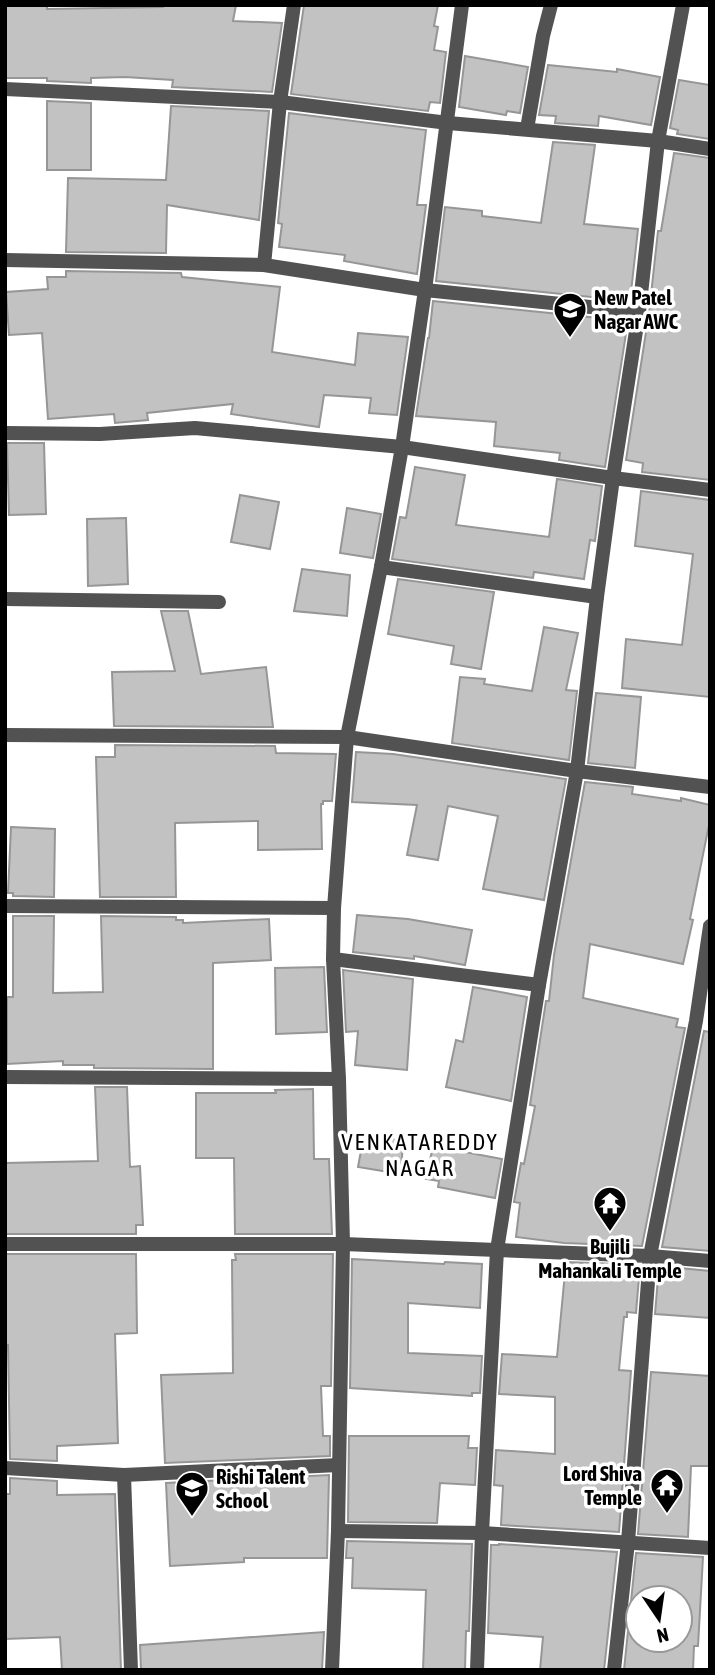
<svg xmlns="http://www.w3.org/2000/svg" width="715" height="1675" viewBox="0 0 715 1675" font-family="'Asap Condensed',sans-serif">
<rect width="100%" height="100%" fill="#fff"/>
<g fill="#c2c2c2" stroke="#969696" stroke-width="2" fill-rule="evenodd">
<path d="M164,5h72l-3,16 49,2 -10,69 -100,-5 1,-7 -48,-3 -34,1v5l-44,-2v-3h-42v-72h42v3l116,-2z"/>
<path d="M304,5h134l-4,21 4,1 -4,23 12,2 -6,51 -10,-1 -2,9 -137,-17z"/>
<path d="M465,56l63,11 -8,46 -13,-2 -1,4 -47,-8z"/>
<path d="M548,65l69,7v-3l43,8 -9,48 -52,-9 -1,10 -43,-3 1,-7 -17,-1z"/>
<path d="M679,80l31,5v54l-33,-5 1,-4 -8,-2z"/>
<path d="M47,101l44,2v67h-44z"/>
<path d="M171,106l98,5 -10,109 -92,-15 -1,48 -100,-1 2,-74 98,2z"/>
<path d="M289,113l137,17 -9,75h9l-9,69 -73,-13 1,-6 -66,-8 3,-23 -4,-1z"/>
<path d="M553,142l42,3 -11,79 54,5 -8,72 -194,-20 9,-74 37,4v5l59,7z"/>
<path d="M674,153l36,5v322l-68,-8 1,-9 -17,-3 23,-147 9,-82h3z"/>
<path d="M66,271l115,2 1,4 98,10 -8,65 83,13 3,-32 50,4 -11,78 -28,-2 2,-15 -47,-3 -5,32 -88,-13 2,-10 -86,9 1,7 -33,3 -1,-9 -66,5 -6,-86 -33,2 -3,-43 42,-3 -1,-12h19z"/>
<path d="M433,301l195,20 -23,146 -46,-7 1,-7 -66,-7 2,-24 -80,-6 12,-78h1z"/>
<path d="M7,443h37l2,71 -37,1z"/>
<path d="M415,467l50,8 -9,50 93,12 8,-58 45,7 -7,55 -5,-1 -6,39 -50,-7 -1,6 -141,-19 8,-42 6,1z"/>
<path d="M641,491l69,9v197l-88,-9 4,-49 56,6 11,-91 -58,-8z"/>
<path d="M240,495l39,7 -9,47 -39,-7z"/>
<path d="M347,508l34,6 -8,44 -33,-5z"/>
<path d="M126,518l2,66 -40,2 -1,-67z"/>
<path d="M302,569l48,6 -3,41 -53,-5z"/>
<path d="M398,579l96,13 -13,77 -30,-5 3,-18 -66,-12z"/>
<path d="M161,611h27l13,63 65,-7 7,60 -159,-1 -2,-54 63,-1z"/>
<path d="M544,627l34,6 -12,57 11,1 -8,69 -117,-17 8,-66 25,2 -1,5 48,7z"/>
<path d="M596,693l45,4 -6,71 -47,-5z"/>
<path d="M115,745l160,1 1,7 60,1 -4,47h-9v3h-2l1,45 -64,1v-29l-83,2 1,74h-76l-4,-140h19z"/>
<path d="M356,752l37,2 173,25 -22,121 -61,-11 15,-73 -50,-10 -10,54 -31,-5 10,-50 -65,-3z"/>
<path d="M585,782l48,5 -1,7 49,7v-3l29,7v15l-20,99 3,1 -10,44 -93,-20 -7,54 95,21 -2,8 9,1 -43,218 -78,-3 -48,-6 4,-34 -6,-1 7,-39 3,1 11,-58 -5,-1 16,-104h3l5,-46z"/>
<path d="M11,827l44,2 -1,68 -41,-1v-3h-5z"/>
<path d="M357,915l51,4 64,11 -7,35 -51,-9v3l-61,-7z"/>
<path d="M13,916h41l-1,77 50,-1 -2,-76 75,1v3h7v3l86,-4 2,41 -58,3v106l-119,-1v-3h-31v-4l-56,3v-67h6z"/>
<path d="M324,967l3,65 -51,2 -1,-66z"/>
<path d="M343,970l70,9 -6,91 -52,-5 3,-34 -12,1z"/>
<path d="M473,987l54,10 -16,104 -65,-14 10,-47 7,2z"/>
<path d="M704,1031l6,1v219l-48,-4z"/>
<path d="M95,1087h32l3,80 10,-1 3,59h-7v9h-131v-71l93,-2z"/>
<path d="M313,1089l1,70h15l3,75h-97l-1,-76h-38v-65h80l-1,-3z"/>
<path d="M364,1134l39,7 -2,33 -43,-7z"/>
<path d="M433,1146l69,13 -7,39 -57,-11 1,-6 -13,-2z"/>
<path d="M5,1254h131l1,79 -22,1 3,109 -61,3v15l-47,-2 -2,-114h-3z"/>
<path d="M235,1254h98l-2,132h-10l2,50h7v20l-165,7 -4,-88 72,-2 -1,-113h4z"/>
<path d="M352,1259l92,5 1,-2 37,2 -2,44 -72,-5v50l74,3 -2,37h-8v3l-122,-8z"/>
<path d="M566,1262l74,3 -4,48 -9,-1v5h-3l-5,53 12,1 -12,161 -118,-7 2,-39 -9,-1 2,-35 59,4v-57l-56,-3 3,-40 55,3z"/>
<path d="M659,1266l51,5v47l-55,-4z"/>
<path d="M651,1372l59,4 -1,90h-18l-3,71 -50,-3z"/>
<path d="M349,1436h120l-1,12h9l-2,37 -35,-2 -3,40 -89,-1z"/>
<path d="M329,1475l-2,83h-83v4l-74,4 -4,-83z"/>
<path d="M10,1478l47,3v14l58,-1 6,176h-59l-2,-33 -55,2v-145h5z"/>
<path d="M347,1541l125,3 -3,87h-3l-1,39h-42l3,-80 -74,-2 1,-30h-7z"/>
<path d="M499,1544l118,8 -13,118h-64l3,-33 -55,-4 3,-88h8z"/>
<path d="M636,1553l67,4 -5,89h-4l-1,24h-69zM638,1598h42v42h-42z"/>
<path d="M324,1632l-2,38h-181l-1,-25z"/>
</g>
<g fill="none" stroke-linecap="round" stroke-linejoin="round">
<g stroke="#525252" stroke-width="14">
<path d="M5,89l275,13 168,21 210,18 52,8"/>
<path d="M527,129l16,-93 8,-31"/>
<path d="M5,260l259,5 161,25 214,22"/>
<path d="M264,265l16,-163 14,-97"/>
<path d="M5,433l95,1 95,-6 207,19 211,31 97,12"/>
<path d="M381,567l216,30"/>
<path d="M5,599l214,3"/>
<path d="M5,735l342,2 230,34 133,16"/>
<path d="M5,906l329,2"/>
<path d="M333,959l206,26"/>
<path d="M5,1077l334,2"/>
<path d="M5,1244h338l307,12 60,5"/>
<path d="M5,1468l119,7 215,-10"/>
<path d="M124,1475l7,195"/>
<path d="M338,1531l144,2 228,15"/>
<path d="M332,1670l6,-139 5,-287 -4,-165 -6,-120 1,-51 13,-171 34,-170 21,-120 23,-157 37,-285"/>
<path d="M477,1670l5,-137 15,-283 42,-265 38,-214 20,-174 16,-119 26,-166 19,-171 25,-136"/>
<path d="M614,1670l14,-128 22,-286 46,-235 14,-95"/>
</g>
</g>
<defs>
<symbol id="university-pin" viewBox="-11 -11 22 30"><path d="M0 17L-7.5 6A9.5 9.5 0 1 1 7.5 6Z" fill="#000" stroke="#fff"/><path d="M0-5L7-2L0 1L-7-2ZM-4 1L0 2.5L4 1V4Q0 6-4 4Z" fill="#fff"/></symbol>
<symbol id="temple-pin" viewBox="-11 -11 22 30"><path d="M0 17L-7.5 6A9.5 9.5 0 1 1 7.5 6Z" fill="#000" stroke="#fff"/><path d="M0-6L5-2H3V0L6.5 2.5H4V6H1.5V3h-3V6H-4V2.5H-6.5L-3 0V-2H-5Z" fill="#fff"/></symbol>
</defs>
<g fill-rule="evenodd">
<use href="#university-pin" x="551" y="290" width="38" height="52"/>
<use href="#temple-pin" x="591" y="1184" width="38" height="52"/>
<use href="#temple-pin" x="648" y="1466" width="38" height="52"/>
<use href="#university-pin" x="173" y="1469" width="38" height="52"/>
</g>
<g text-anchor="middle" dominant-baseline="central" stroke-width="7" stroke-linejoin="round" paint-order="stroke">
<g font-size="21" font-weight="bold" fill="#000" stroke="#fff" text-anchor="start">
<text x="594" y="297">New Patel<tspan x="594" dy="24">Nagar AWC</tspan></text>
<text x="610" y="1246" text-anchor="middle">Bujili<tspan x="610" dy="24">Mahankali Temple</tspan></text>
<text x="642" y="1473" text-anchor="end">Lord Shiva<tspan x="642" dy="24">Temple</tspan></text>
<text x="216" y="1476">Rishi Talent<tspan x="216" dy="24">School</tspan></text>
</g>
<g font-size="23" letter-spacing="2" fill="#000" stroke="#fff">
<text x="420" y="1142">VENKATAREDDY<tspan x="420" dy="26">NAGAR</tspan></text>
</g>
</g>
<rect width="715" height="1675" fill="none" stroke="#000000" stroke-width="14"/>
<g transform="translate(659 1619) rotate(167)"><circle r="33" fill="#ffffff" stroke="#999999" stroke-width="2"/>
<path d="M0-5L12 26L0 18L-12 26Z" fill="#000000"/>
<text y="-10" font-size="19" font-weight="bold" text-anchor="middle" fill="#000000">N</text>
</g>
</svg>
